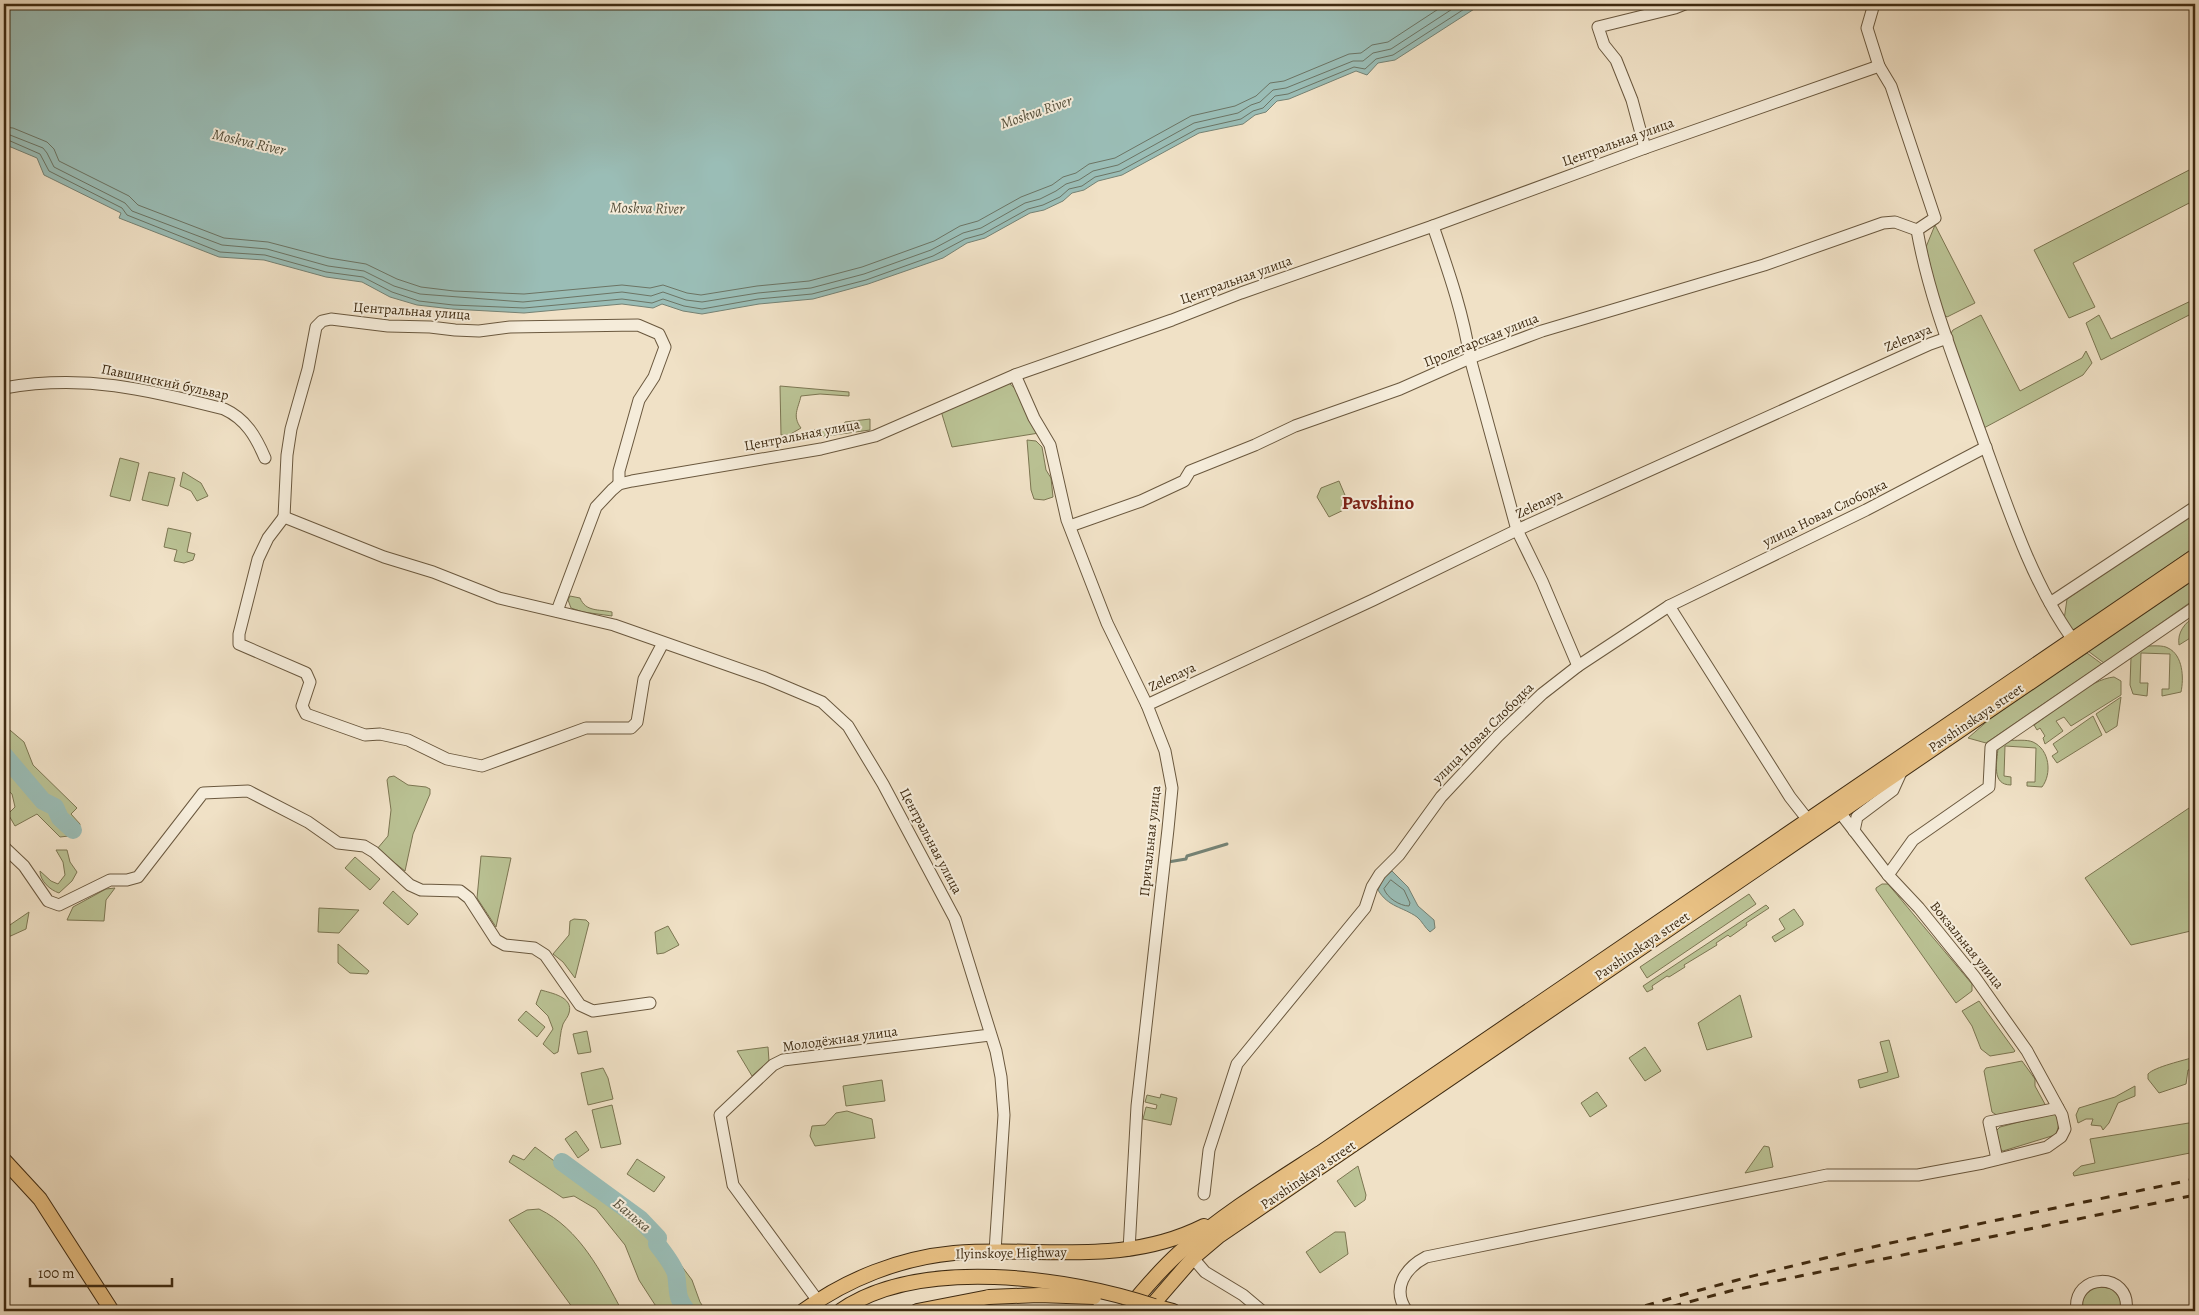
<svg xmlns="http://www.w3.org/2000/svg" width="2199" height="1315" viewBox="0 0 2199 1315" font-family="Alegreya,serif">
<rect width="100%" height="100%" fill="#f0e1c6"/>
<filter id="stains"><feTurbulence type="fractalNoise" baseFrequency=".004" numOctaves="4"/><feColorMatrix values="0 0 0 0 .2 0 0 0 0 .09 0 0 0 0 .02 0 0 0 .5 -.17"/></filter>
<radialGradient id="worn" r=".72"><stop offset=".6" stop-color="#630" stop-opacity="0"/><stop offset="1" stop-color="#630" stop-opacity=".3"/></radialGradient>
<g fill="#bac294" stroke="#7c7652">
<path d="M2195,167v33l-122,63 22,44 -26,11 -35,-68z"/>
<path d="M1935,225l40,78 -28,14 -6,-5 -15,-65z"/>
<path d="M2195,299v13l-94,48 -15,-37 13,-8 12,24z"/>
<path d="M1981,315l39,76 62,-33 4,-7 6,12 -9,12 -101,54 -32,-94 3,-5z"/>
<path d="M1009,383l9,8 21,42 -87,14 -11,-36z"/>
<path d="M780,386l69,6v4l-29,-2 -19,2c-3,13 -9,20 0,32l-12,7h-8z"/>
<path d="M870,419v11l-58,8 2,-8 27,-1 4,-7z"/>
<path d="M1027,440l9,1 6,6 4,23 5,8 2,19 -9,3 -10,-1 -3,-9z"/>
<path d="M120,458l19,5 -9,38 -20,-5z"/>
<path d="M149,472l26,6 -7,28 -26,-6z"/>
<path d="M183,472l18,11 7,13 -11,5 -6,-10 -11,-5z"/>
<path d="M1339,481l11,26 -21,10 -12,-20 4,-9z"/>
<path d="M2195,513v34l-122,85 -9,-12 3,-21z"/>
<path d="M168,528l23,5 -4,19 8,2 -2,6 -9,3 -10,-2 3,-11 -13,-3z"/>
<path d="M2195,579v20l-91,64 -16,-12z"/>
<path d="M570,596l10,2c6,14 18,11 32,14v4l-29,-4 -12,-4 -3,-8z"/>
<path d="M2195,616v19l-16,10c-2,-13 6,-22 16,-29z"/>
<path d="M2147,646c6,0 16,-1 21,2 15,7 16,30 13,44l-19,4v-7h7l1,-35 -29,-1 -1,30h8l-1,13 -14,-2 -3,-9 1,-28z"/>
<path d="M2087,653l15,11 -116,79 -18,-5 31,-27z"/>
<path d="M2114,677l7,4v14l-50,31 -7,-9 -8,4 7,10 -18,13 -2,-6 2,-2 -5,-8 -3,2 -3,-5c20,-14 56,-46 80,-48z"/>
<path d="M2121,697l-4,29 -11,7 -10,-19z"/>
<path d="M2093,716l9,19 -45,28 -5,-7 6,-4 -5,-8z"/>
<path d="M4,725l20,17 9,23 44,43 -6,6 9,10 -2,11 -18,2 -23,-23 -22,12 -7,-12 7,-7 -3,-13 -8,-7z"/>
<path d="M2009,740c7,1 17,-1 24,2 17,8 19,32 9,45l-15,-1v-4h8l1,-34 -31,-2 -1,30 7,1v8c-20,0 -14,-23 -13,-37z"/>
<path d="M394,776l14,9 18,2 4,2v5l-17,40 -8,37 -28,-22 11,-13 3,-26 -4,-30 2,-3z"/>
<path d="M2195,804v126l-64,15 -46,-67z"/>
<path d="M56,850h11l3,12 7,10 -5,9 -13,12c-9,-3 -19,-12 -19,-22l11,10 7,3 7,-9 -2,-13z"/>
<path d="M481,856l30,2 -15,69 -19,-29z"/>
<path d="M355,857l25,22 -10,11 -25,-22z"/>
<path d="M1882,884h6l84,100v7l-16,12 -80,-113v-2z"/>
<path d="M115,888l-9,12 -2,21 -37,-1 6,-13 33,-18z"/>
<path d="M393,891l25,23 -10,11 -25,-22z"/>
<path d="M1749,894l7,10 -109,74 -7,-11z"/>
<path d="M1766,905l3,3 -23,15 1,2 -17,12 -2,-2 -12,8 1,2 -33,20 1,2 -16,10 -2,-1 -15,10 1,3 -6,3 -4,-6z"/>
<path d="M319,908l40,2 -20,23 -21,-1z"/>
<path d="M1794,909l9,13v3l-28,17 -3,-5 13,-8 -6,-10z"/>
<path d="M29,912l-3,17 -22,10v-10z"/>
<path d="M574,919l12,1 3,3 -14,55 -12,-16 -10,-8 16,-19 1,-14z"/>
<path d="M668,926l11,19 -15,8 -7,1 -2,-22z"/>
<path d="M338,944l31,27 -2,3 -17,-1 -12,-10z"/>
<path d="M541,990c10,3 33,7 28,23 -1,4 -4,7 -6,11 -3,8 -3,19 -5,28l-4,2 -11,-10 10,-15 -5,-13 -12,-12z"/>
<path d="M1740,995l12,42 -45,13 -9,-27z"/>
<path d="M1979,1001l36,50 -1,1 -24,4 -9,-7 -9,-23 -10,-15z"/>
<path d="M526,1011l19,16 -8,10 -19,-17z"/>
<path d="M587,1031l4,21 -13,2 -5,-20z"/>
<path d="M1889,1040l10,37 -39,11 -2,-8 30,-8 -8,-30z"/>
<path d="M768,1047l1,14 -17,15 -15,-25z"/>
<path d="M1645,1047l16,24 -16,10 -16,-23z"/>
<path d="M2195,1057v11l-7,2 -2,14 -27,9 -11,-14v-5c6,-7 37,-14 47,-17z"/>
<path d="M2022,1061l13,18v7l11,20 -48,10 -6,-4 -8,-41 2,-3z"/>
<path d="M603,1068l5,10 5,21 -25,6 -7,-32z"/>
<path d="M882,1080l3,21 -39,5 -3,-20z"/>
<path d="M2135,1086v10l-17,7 -9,20 -6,7 -2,-4 -10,-1 2,-6h-7l-8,4 -2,-8 3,-7 36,-11z"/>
<path d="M1597,1092l10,14 -17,11 -9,-14z"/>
<path d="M1161,1094l16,4 -6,27 -28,-6 3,-12 10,2 1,-4 -12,-3 2,-7 13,3z"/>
<path d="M612,1105l9,39 -20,4 -9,-38z"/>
<path d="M847,1111l25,8 3,19 -60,8 -5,-10 2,-10 13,-1 11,-12z"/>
<path d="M2054,1113l4,2c1,7 1,14 -3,20l-52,16 -2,-1 -5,-19 4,-4z"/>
<path d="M2195,1122v30l-121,24 -1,-3 8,-7 14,-3 -5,-24z"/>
<path d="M576,1131l13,19 -11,8 -13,-19z"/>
<path d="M1764,1146l5,1 4,20 -28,6z"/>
<path d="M535,1147l77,56 23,4 25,30 32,43 8,22 6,9h-47l-20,-31 -14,-35 -29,-36 -22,-13 -11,2 -54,-36 4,-7 11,5z"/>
<path d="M637,1159l28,18 -11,15 -27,-18z"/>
<path d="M1358,1166l8,29 -1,5 -10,7 -18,-26z"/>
<path d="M539,1209c41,20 62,63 83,102h-47l-66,-91 18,-10z"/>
<path d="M1335,1232h10l3,22 -28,19 -14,-21z"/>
<path d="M2095,1286l19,3 8,10v12h-41c0,-13 3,-17 14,-25z"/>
</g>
<g fill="#9abdb6" stroke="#758274">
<path d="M4,4h1478l-87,56 -17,3 -11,12 -11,-4 -67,28 -12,2 -11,11 -11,3 -12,9 -44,9 -77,42 -24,6 -14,9 -12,3 -9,8 -19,9 -14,3 -45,25 -18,5 -24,15 -75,26 -55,15 -54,5 -57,10 -19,-3 -21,-7 -9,4 -31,-4 -98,9 -72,-4 -35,-4 -27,-8 -28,-15 -36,-5 -62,-17 -45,-3 -100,-39 2,-5 -77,-38 -7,-17 -31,-13 -2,1z"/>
<path d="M1392,871l16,16 10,19 16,14 1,8 -5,4c-5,-4 -8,-11 -13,-15 -14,-10 -29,-10 -39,-27l5,-11z"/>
</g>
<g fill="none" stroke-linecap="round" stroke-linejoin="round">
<g stroke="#6c7464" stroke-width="1">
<path d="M4,127l9,1 34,14 7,7 5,12 70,35 9,9 86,33 44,4 61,16 37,6 31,15 24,8 33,4 70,3 98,-9 28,3 13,-3 24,8 14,2 56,-9 52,-5 53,-14 72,-26 26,-15 18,-5 43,-24 31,-12 11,-8 13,-4 13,-9 26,-6 76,-42 44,-10 21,-10 14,-13 14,-2 65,-27 12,-1 11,-8 16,-3 58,-38"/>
<path d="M4,134l6,1 33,13 4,5 7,14 71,36 7,8 90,34 45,4 61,17 36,5 30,15 26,8 103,8 99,-10 29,4 12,-4 23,8 16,2 56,-9 53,-5 53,-14 67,-24 32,-17 18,-5 44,-25 15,-4 16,-8 10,-7 13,-4 14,-9 25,-6 76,-42 44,-10 13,-8 9,-3 13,-12 13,-2 67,-27h10l10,-8 18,-4 69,-45"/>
<path d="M4,141l4,-1 32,14 9,17 73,37 5,7 93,37 45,3 61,17 37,5 29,15 27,9 34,4 71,3 98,-9 30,4 11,-4 21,7 18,3 56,-10 54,-5 54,-14 67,-24 32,-17 18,-5 45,-25 15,-4 17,-8 9,-8 13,-3 13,-9 25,-6 77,-42 44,-10 12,-8 10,-3 12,-12 13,-2 66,-27 11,2 11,-10 17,-4 79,-51"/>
<path d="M1391,880l13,10 6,13 -1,3c-9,0 -22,-8 -25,-17z"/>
</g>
<path stroke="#758274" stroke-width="3" d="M1168,862l18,-3 1,-3 40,-12"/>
<g stroke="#9abdb6" stroke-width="18">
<path d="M4,755l39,46 12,6 5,11 13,12"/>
<path d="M562,1162l78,57 18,19 -1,6c6,8 16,20 19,30 3,17 -1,22 11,37"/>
</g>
<defs>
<g id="minor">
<path d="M1874,4l-7,24 12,38"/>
<path d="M1645,148l-13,-48 -16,-40 -12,-15 -6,-18 77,-19 10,-4"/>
<path d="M1433,226c15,44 30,86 37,132l47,172 25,51 36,85"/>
<path d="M1917,230c12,68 38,131 61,196 26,70 51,153 95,214"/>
<path d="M1015,375l19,43 16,27 17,75 40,103 40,82 18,46 7,37 -4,41 -31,277 -8,144"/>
<path d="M4,388c80,-14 142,1 220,21 22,10 32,28 41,49"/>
<path d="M284,517l100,40 49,15 66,26 115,27 151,53 57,24 26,24 35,58 72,135 41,132 5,26 3,38 -9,136"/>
<path d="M284,517l3,-62 4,-26 17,-60 8,-42 6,-6 9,-2 57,7 42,1 25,3 24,1 31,-4 128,-2 21,9 6,13 -11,30 -15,23 -20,71v13"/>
<path d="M284,517l-16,21 -10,21 -19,75v10l67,29 4,9 -8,24 4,8 59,21 15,-1 28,6 39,19 35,7 104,-38h45l6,-6 7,-43 19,-36"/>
<path d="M1070,526l71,-25 43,-20 6,-10 65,-26 40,-19 105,-37 70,-31 72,-27 222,-66 119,-42 12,-1 22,8"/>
<path d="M2050,603l145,-96"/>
<path d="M1669,606l121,191 18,23"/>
<path d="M557,611l39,-104 16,-17 7,-6 13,-3 189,-32 54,-13 140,-61 157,-55 69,-27 192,-67 212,-78 234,-82 12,20 44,132 -18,12"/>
<path d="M1147,705l226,-105 144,-70 413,-186 17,-6"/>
<path d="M1854,831l3,-14 36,-27 10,-22"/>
<path d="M4,847l20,19 24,35 11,4 51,-25h17l11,-3 65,-84 45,-2 60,31 30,21 26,3 10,6 36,33 11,5 39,1 9,7 27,42 9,5 29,3 11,7 35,50 13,6 57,-8"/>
<path d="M1888,875l25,-35 76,-53 2,-40 204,-140"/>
<path d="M1997,1159l-8,-37 69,-14"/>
<path d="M1204,1194l5,-44 28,-86 128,-156 7,-21 8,-13 19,-19 42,-58 57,-61 44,-42 36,-28 91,-60 197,-96 120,-63"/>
<path d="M1193,1258l12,14 38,23 19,16"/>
<path d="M818,1301l-85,-116 -13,-70 53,-50 10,-5 207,-25"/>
<path d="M1407,1311c-16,-22 -2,-43 19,-54l401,-82h91l65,-12 64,-16 14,-10 4,-8 -3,-14 -35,-64 -53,-75 -55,-68 -31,-33 -53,-69"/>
<path d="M2077,1311c-6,-39 55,-40 49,0"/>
</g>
<g id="major">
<path d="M4,1160l36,39 72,112"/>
<path d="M1154,1306l19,5"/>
<path d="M803,1311c44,-32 97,-53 151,-58 88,-7 168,14 250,-27"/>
<path d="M917,1311l72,-14"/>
<path d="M1126,1311c17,-21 34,-41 54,-59 43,-38 92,-68 140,-99l875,-597"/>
<path d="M1147,1311l46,-53 26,-22 976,-666"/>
</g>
</defs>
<use href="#minor" stroke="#6a583e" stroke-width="13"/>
<use href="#major" stroke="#3e2a11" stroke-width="16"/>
<use href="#minor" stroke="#f5ecda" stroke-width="11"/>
<use href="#major" stroke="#e8c083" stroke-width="14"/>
<g stroke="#3e2a11" stroke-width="3" stroke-dasharray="9 9" stroke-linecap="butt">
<path d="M1628,1311c186,-57 378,-92 567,-132"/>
<path d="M1655,1311l75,-20 70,-15 395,-81"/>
</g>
<defs>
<g id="major-bridge">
<path d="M989,1297l50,-2 55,2"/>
<path d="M840,1311c79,-55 228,-34 314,-5"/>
</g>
</defs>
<use href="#major-bridge" stroke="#3e2a11" stroke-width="16" stroke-linecap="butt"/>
<use href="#major-bridge" stroke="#e8c083" stroke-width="14"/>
</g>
<g text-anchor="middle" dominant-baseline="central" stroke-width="4" stroke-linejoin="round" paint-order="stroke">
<g font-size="14" fill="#3e2a11" stroke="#f5ecda">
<text transform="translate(1618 142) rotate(-20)">Центральная улица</text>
<text transform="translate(1236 280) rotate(-20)">Центральная улица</text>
<text transform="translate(412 311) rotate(4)">Центральная улица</text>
<text transform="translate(1908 338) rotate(-23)">Zelenaya</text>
<text transform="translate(1481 340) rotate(-22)">Пролетарская улица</text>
<text transform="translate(165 382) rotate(12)">Павшинский бульвар</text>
<text transform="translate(802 435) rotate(-11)">Центральная улица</text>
<text transform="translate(1539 504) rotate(-25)">Zelenaya</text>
<text transform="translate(1825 513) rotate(-26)">улица Новая Слободка</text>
<text transform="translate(1172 677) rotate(-25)">Zelenaya</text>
<text transform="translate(1976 718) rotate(-34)">Pavshinskaya street</text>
<text transform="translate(1483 733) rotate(-45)">улица Новая Слободка</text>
<text transform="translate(931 841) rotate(62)">Центральная улица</text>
<text transform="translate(1150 841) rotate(-84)">Причальная улица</text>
<text transform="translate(1967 945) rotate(51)">Вокзальная улица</text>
<text transform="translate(1642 946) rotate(-34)">Pavshinskaya street</text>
<text transform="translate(840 1039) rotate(-8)">Молодёжная улица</text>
<text transform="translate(1308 1175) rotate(-34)">Pavshinskaya street</text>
<text transform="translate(1011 1253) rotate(-1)">Ilyinskoye Highway</text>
</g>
<g font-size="15" font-style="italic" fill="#554f3a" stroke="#f5ecda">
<text transform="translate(1036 112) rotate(-19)">Moskva River</text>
<text transform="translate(249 142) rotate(13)">Moskva River</text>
<text transform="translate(647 208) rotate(1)">Moskva River</text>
<text transform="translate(632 1215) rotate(40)">Банька</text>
</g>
<g font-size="19" font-weight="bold" fill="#7a1f14" stroke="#f5ecda">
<text x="1378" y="503">Pavshino</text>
</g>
</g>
<rect width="2199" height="1315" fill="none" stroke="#f0e1c6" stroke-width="20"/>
<rect x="5" y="5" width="2189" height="1305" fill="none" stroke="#3e2a11" stroke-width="2.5"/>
<rect x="10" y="10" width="2179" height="1295" fill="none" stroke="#3e2a11"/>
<path d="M30 1278v8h142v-8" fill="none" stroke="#3e2a11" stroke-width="2.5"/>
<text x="38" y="1278" font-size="15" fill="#3e2a11" stroke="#f5ecda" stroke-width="4" paint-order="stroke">100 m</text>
<rect width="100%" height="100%" filter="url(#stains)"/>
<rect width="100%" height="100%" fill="url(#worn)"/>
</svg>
